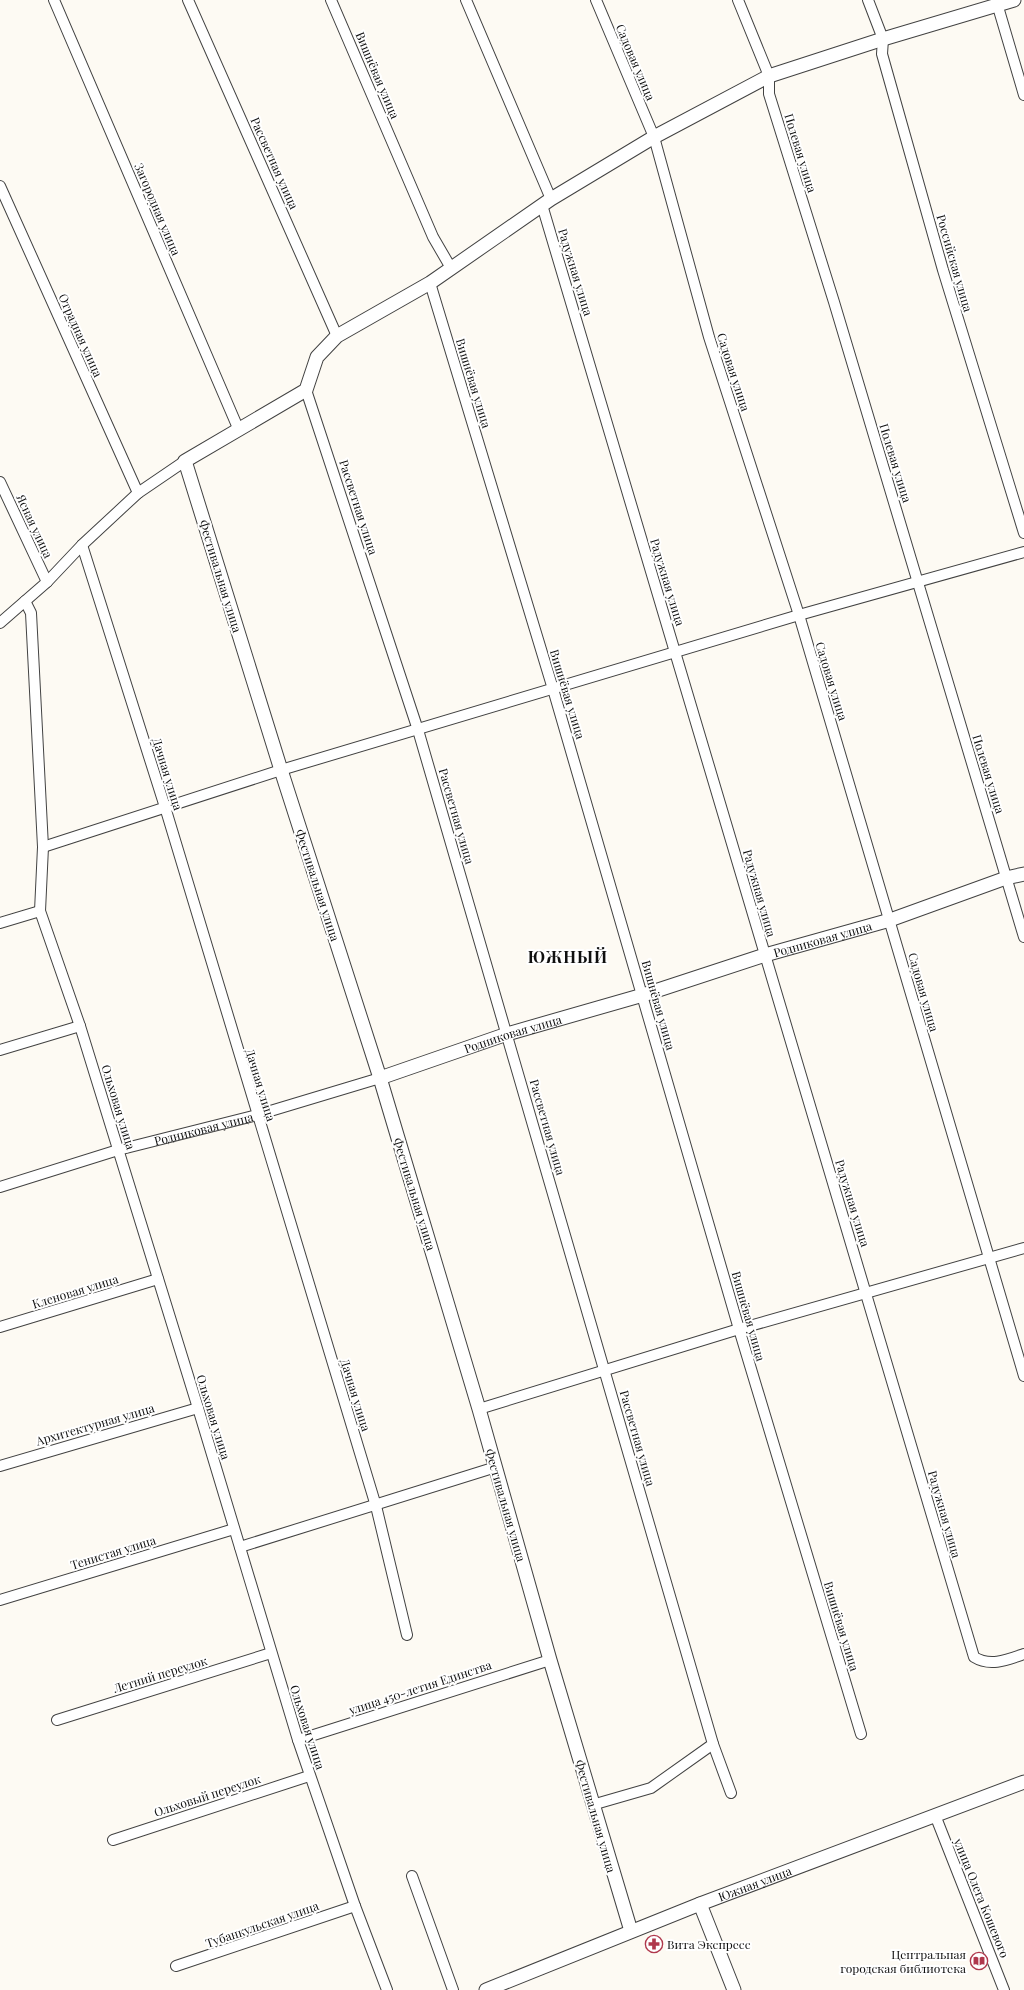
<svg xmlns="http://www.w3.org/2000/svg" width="1024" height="1990" viewBox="0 0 1024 1990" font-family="'Playfair Display',serif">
<rect width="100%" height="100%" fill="#fdfaf3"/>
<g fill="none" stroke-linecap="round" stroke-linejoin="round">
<defs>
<g id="minor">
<path d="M54,0l184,428"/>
<path d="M188,0l149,336"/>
<path d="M331,0l102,237 18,31"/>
<path d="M466,0l85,199"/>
<path d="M596,0l58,137 55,200 90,278 225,761"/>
<path d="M738,0l31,76v18l65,208 190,635"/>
<path d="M868,0l15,39 -1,15 61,216 81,263"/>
<path d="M996,0l28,95"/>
<path d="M0,186l138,307"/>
<path d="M542,205l432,1452c16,10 33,3 50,-3"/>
<path d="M430,283l123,406 186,640 122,405"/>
<path d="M306,390l112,340 295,1014 -62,44 -59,17"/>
<path d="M0,482l47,100"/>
<path d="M82,545l83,262 211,699 31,129"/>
<path d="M25,601l6,12 12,234 -3,64 40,115 118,382 100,332 57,166 32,84"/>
<path d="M0,623l47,-41 35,-37 56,-52 47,-32"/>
<path d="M43,847l238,-77 518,-155 225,-63"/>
<path d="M0,923l40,-12"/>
<path d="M0,1050l80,-24"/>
<path id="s1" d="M0,1187l118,-37 139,-35 123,-37"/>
<path d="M0,1327l158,-48"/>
<path d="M479,1409l260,-80 285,-81"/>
<path d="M0,1466l198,-58"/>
<path d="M240,1547l256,-80"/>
<path d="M0,1600l234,-71"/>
<path d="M57,1720l214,-67"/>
<path d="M298,1740l252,-80"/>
<path d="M713,1744l18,49"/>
<path d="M935,1815l69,175"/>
<path d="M113,1840l196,-64"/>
<path d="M412,1876l41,114"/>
<path d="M176,1966l179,-60"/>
</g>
<g id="tertiary">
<path id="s2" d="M380,1078l127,-44 136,-39 122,-40 125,-35 116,-42 18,-4"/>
<path d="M700,1904l34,86"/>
<path d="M631,1931l-81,-271 -71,-251 -99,-331 -99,-308 -96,-309 121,-71 11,-33 20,-21 93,-53 121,-84 103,-62 115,-61 114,-37 131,-39"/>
<path id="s3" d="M486,1990l214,-86 324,-122"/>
</g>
</defs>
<use href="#minor" stroke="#424242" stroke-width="12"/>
<use href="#tertiary" stroke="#424242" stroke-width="15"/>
<use href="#minor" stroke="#fff" stroke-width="10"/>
<use href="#tertiary" stroke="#fff" stroke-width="13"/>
</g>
<defs>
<symbol id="pharmacy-ring" viewBox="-11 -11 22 22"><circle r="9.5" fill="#fff" stroke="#af384c" stroke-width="1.5"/><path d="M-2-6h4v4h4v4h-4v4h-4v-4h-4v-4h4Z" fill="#af384c"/></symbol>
<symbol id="library-ring" viewBox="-11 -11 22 22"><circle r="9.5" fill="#fff" stroke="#af384c" stroke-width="1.5"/><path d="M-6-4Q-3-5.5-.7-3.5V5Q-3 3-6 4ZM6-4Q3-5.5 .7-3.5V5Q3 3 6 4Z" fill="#af384c"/></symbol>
</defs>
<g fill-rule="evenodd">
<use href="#pharmacy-ring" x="644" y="1934" width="20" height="20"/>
<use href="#library-ring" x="969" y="1951" width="20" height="20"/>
</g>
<g text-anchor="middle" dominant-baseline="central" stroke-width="4" stroke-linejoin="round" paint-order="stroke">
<g font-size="12" fill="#0f0f0f" stroke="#fff">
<text transform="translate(636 62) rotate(67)">Садовая улица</text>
<text transform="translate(378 75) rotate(67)">Вишнёвая улица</text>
<text transform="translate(801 153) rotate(73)">Полевая улица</text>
<text transform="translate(275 163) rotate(66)">Рассветная улица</text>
<text transform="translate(158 209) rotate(67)">Загородная улица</text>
<text transform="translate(955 263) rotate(74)">Российская улица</text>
<text transform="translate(576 272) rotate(73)">Радужная улица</text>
<text transform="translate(81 335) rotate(66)">Отрадная улица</text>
<text transform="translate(734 372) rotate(72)">Садовая улица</text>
<text transform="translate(474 383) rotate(73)">Вишнёвая улица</text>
<text transform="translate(896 463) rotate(73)">Полевая улица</text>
<text transform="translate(359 507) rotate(72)">Рассветная улица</text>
<text transform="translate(35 526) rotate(65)">Ясная улица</text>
<text transform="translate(221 576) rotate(73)">Фестивальная улица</text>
<text transform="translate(668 582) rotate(73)">Радужная улица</text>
<text transform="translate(832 681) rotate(73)">Садовая улица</text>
<text transform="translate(568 694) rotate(73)">Вишнёвая улица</text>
<text transform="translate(168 774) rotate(73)">Дачная улица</text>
<text transform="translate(989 774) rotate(73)">Полевая улица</text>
<text transform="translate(457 816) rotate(74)">Рассветная улица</text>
<text transform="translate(318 885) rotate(72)">Фестивальная улица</text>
<text transform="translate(760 893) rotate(74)">Радужная улица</text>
<text stroke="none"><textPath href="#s2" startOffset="464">Родниковая улица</textPath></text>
<text transform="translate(924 992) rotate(74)">Садовая улица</text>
<text transform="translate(659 1005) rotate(74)">Вишнёвая улица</text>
<text stroke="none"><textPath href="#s2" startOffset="140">Родниковая улица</textPath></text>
<text transform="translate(261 1085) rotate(73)">Дачная улица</text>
<text transform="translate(119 1107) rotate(73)">Ольховая улица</text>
<text transform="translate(548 1127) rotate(74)">Рассветная улица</text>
<text stroke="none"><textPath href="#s1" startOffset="212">Родниковая улица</textPath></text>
<text transform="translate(415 1194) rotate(73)">Фестивальная улица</text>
<text transform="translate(853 1203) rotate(73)">Радужная улица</text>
<text transform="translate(75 1291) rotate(-17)">Кленовая улица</text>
<text transform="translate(749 1316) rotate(74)">Вишнёвая улица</text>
<text transform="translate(356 1395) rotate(73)">Дачная улица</text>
<text transform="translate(214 1417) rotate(73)">Ольховая улица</text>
<text transform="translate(95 1424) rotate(-16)">Архитектурная улица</text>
<text transform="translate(638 1438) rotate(74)">Рассветная улица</text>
<text transform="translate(506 1505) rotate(74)">Фестивальная улица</text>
<text transform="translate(945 1514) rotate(74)">Радужная улица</text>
<text transform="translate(113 1552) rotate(-17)">Тенистая улица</text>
<text transform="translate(842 1626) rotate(73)">Вишнёвая улица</text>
<text transform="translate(160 1674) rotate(-17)">Летний переулок</text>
<text transform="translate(420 1687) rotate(-18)">улица 450-летия Единства</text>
<text transform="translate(308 1727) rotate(72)">Ольховая улица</text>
<text transform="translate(207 1795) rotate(-18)">Ольховый переулок</text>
<text transform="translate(596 1816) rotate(74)">Фестивальная улица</text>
<text stroke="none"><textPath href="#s3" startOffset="289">Южная улица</textPath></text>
<text transform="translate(982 1898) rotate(68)">улица Олега Кошевого</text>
<text transform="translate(262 1924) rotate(-19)">Тубанкульская улица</text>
</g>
<g font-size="12" fill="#0f0f0f" stroke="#fff" text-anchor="start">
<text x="667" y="1944">Вита Экспресс</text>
<text x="966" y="1954" text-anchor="end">Центральная<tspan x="966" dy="14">городская библиотека</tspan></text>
</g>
<g font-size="16" font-weight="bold" letter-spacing="1" fill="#0f0f0f" stroke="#fff">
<text x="568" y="956">ЮЖНЫЙ</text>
</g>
</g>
</svg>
